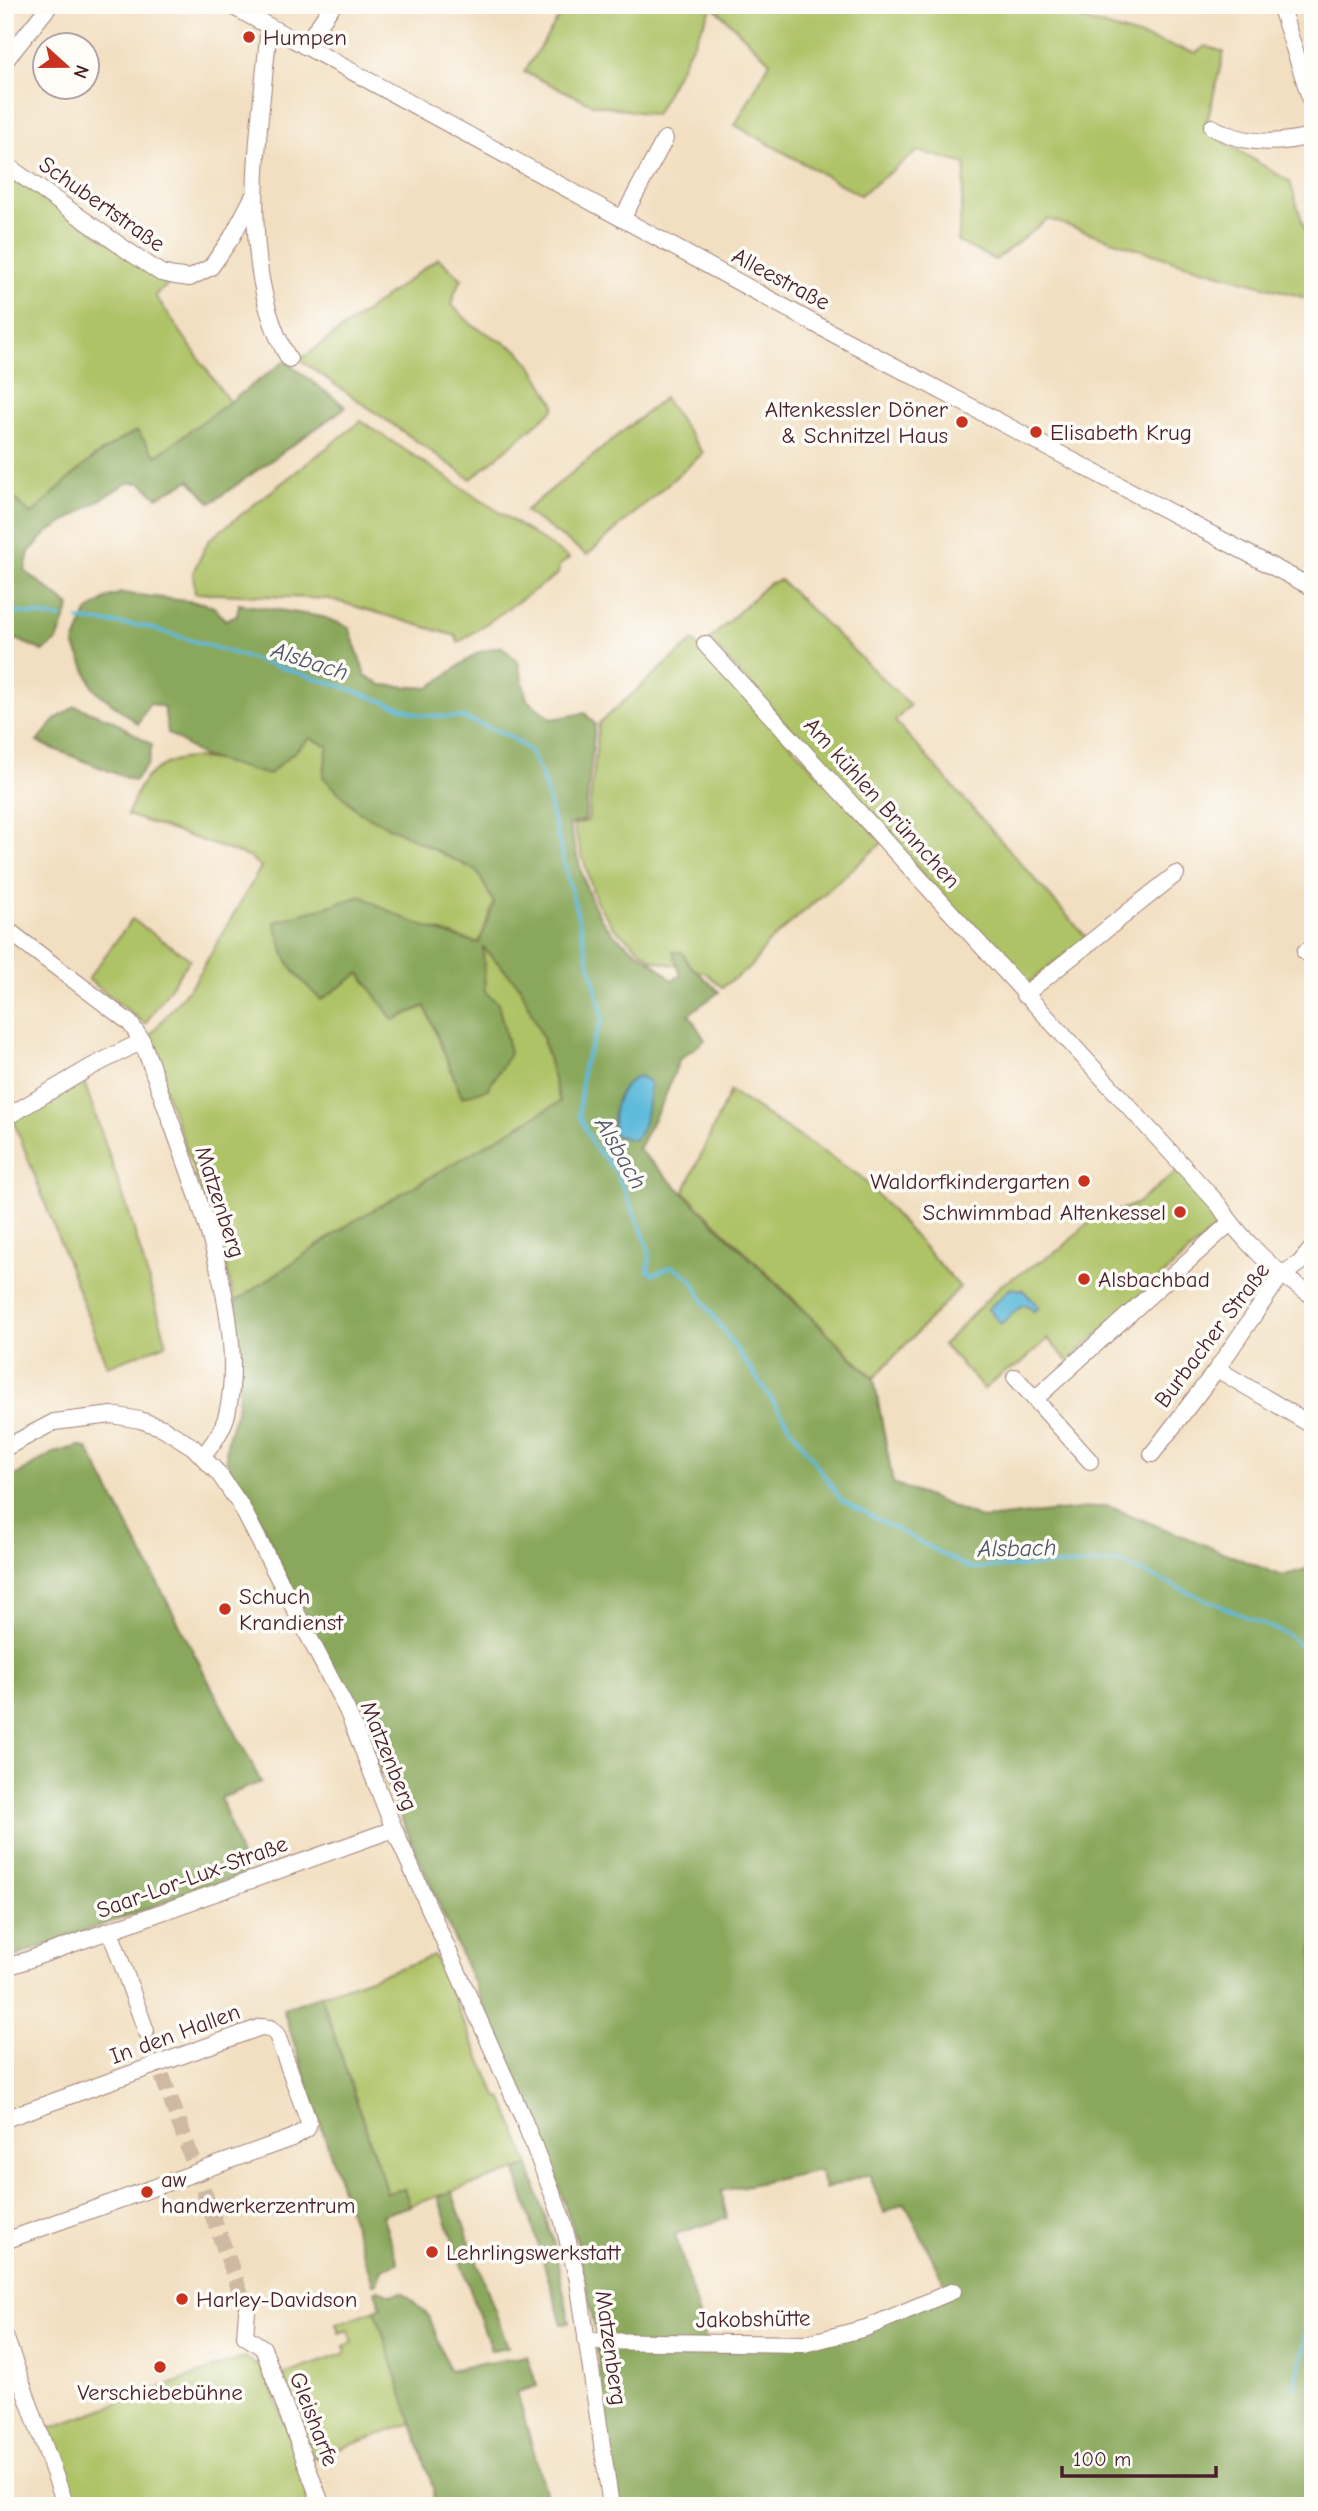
<svg xmlns="http://www.w3.org/2000/svg" width="1318" height="2511" viewBox="0 0 1318 2511" font-family="'Comic Neue',sans-serif">
<rect width="100%" height="100%" fill="#fdfcf7"/>
<filter id="ink" filterUnits="userSpaceOnUse"><feTurbulence type="fractalNoise" baseFrequency=".0143" numOctaves="2"/><feDisplacementMap in="SourceGraphic" scale="14" xChannelSelector="R" yChannelSelector="G"/><feConvolveMatrix kernelMatrix="1 2 1 2 8 2 1 2 1" color-interpolation-filters="sRGB"/></filter>
<filter id="wash" filterUnits="userSpaceOnUse"><feTurbulence type="fractalNoise" baseFrequency=".00686" numOctaves="4" result="noise"/><feDisplacementMap in="SourceGraphic" scale="28" xChannelSelector="R" yChannelSelector="G"/><feGaussianBlur stdDeviation="1.57" result="paint"/><feColorMatrix in="noise" values="0 0 0 0 0 0 0 0 0 0 0 0 0 0 0 0 0 1.4 0 .05"/><feComposite in="paint" operator="in"/></filter>
<g filter="url(#wash)">
<rect width="100%" height="100%" fill="#f2dfc1"/>
<g fill="#aec266" stroke="#7c7048" stroke-width="2">
<path d="M567,5h480l10,7 139,41 9,-7 19,6 -19,78 85,52 23,74v44l-139,-39 -126,-42 -53,41 -37,-18 8,-78 -48,-13 -58,44 -125,-70 35,-63 -57,-56 -58,109 -63,-11 -68,-32z"/>
<path d="M5,172l165,111 -15,12 75,108 -74,54 -61,-1 -64,59 -26,-26z"/>
<path d="M438,258l24,21 -7,13 -3,13 20,20 46,25 16,19 21,36 -2,5 -82,69 -171,-119z"/>
<path d="M664,398l39,55 -116,102 -62,-44z"/>
<path d="M361,421l208,137 -10,8 -1,8 -100,69 -2,-7 -126,-37 -135,-6 -2,-21 16,-32z"/>
<path d="M780,580l130,125 -15,16 192,217 -62,48 -316,-346 59,-56z"/>
<path d="M693,641l190,201 -115,101 -17,24 -29,20 -16,-14 -53,-13 -40,-33 -17,-26 -23,-76 15,-4 11,-98z"/>
<path d="M310,738l18,8 -4,31 35,35 118,59 17,32 -15,40 -80,-24 -38,-23 -85,26 84,51 33,47 33,-14 36,91 32,-18 5,-10 -14,-77 -3,-46 38,40 23,53 17,63 -206,119 -119,81 -18,-66 -70,-197 48,-58 66,-114 -12,-10 -122,-42c6,-11 11,-31 21,-39 36,-33 80,-13 120,-2z"/>
<path d="M132,919l58,40 -45,65 -57,-45z"/>
<path d="M82,1076l48,140 37,128 -60,22 -94,-247z"/>
<path d="M730,1091l131,86 99,110 -86,91 -190,-186z"/>
<path d="M1180,1169l40,47 -2,10 -150,135 -20,-22 -30,27 -14,6 -20,17 -41,-44 58,-60 61,-37 27,-26 47,-18z"/>
<path d="M434,1956l63,140 6,3 26,67 -136,45 -72,-216z"/>
<path d="M375,2310l38,113 -99,35 -31,-83 63,-22 -2,-7 9,-4 -5,-12 -9,3 -3,-9z"/>
<path d="M245,2357l20,14 50,135h-240l-27,-77z"/>
</g>
<g fill="#8aa85b" stroke="#6a6443" stroke-width="2" fill-rule="evenodd">
<path d="M285,361l61,46 -135,96 -21,-23 -33,17 -15,-14h-15l-80,50 -18,19 -4,19 45,35 -13,35 -14,10 -38,-17v-145l26,26c33,-32 64,-64 106,-84l19,25z"/>
<path d="M122,593l81,10 11,4 11,13 12,-5 2,-11 84,13 26,10 16,48 17,10 47,3 48,-35 24,-7 17,16 9,38 25,19 33,-6 10,11 -10,96 -16,5c10,34 16,75 39,103 18,21 46,30 63,52l10,-4 -8,-24h9l8,13 29,27 -30,22 16,26 -26,20 -15,39 -26,50 236,230 19,104 90,36 125,-13 174,70 31,-9v939h-693l-11,-49 -14,-128 -18,-88 -30,-90 -196,-448 -73,-142 -12,-31 -39,-68c-4,-21 8,-40 11,-60 4,-33 0,-67 -3,-100l119,-81 206,-119 -17,-63 -23,-53 -37,-39 2,45 13,11 12,50 -22,36 -26,8 -37,-91 -32,14 -33,-47 -39,27c-32,-32 -35,-34 -46,-78l87,-26c38,23 74,37 117,47l15,-40 -17,-32 -118,-59 -36,-35 5,-31 -18,-8 -42,37 -66,-19 -34,-23 -4,-26 -15,-4 -11,21 -44,-35 -20,-45 13,-32 22,-15zM820,2170l5,19 44,-15 15,39 21,-10 43,87 -107,42 -55,9 -80,-1 -31,-106 52,-16 -6,-27z"/>
<path d="M75,706l37,14 40,25 -4,19 -14,17 -97,-39 19,-23z"/>
<path d="M80,1446l8,3 173,333 -40,16 25,75 -241,87v-478l48,-29z"/>
<path d="M321,1995l66,198 17,-4 6,17 -28,9 16,48 -16,6 -5,14 -4,1 -90,-275z"/>
<path d="M529,2166l24,75 17,82 -8,1 -46,-153z"/>
<path d="M452,2192l56,155 -17,3 -53,-153z"/>
<path d="M378,2289l13,6 11,-3 27,24 20,54 78,-14 10,30 -20,6 32,114h-115l-1,-18 -58,-178 6,-3 -6,-16z"/>
</g>
<g fill="#5cb9da" stroke="#536c82" stroke-width="2">
<path d="M639,1076l11,6c-2,20 -2,42 -16,58l-20,-5c-3,-23 2,-49 25,-59z"/>
<path d="M1011,1288l12,2 16,17 -5,5 -6,-7h-6l-21,19 -13,-15z"/>
</g>
<g fill="none" stroke-linecap="round" stroke-linejoin="round">
<g stroke="#5cb9da" stroke-width="3.5">
<path d="M5,607l10,5 46,6"/>
<path d="M79,620l65,6 200,61 77,28 43,3 44,17 22,16 13,28 60,238 -20,49 -4,49 14,30 22,25 28,63 7,21 -2,17 6,3 19,-8 19,13 12,23 137,198 128,68 152,-5 165,71 27,22"/>
<path d="M1294,2388l10,-40 1,-40 8,-15"/>
</g>
</g>
</g>
<g filter="url(#ink)">
<g fill="none" stroke-linecap="round" stroke-linejoin="round">
<path stroke="#d0b9a3" stroke-width="16" stroke-dasharray="16 8" stroke-linecap="butt" d="M146,2031l101,280"/>
<defs>
<g id="minor">
<path d="M230,5l600,327 483,256"/>
<path d="M1280,5l33,102"/>
<path d="M273,29l-5,8c-9,99 -32,233 21,322"/>
<path d="M304,46l29,-41"/>
<path d="M5,61l45,-56"/>
<path d="M1212,127c32,18 67,18 101,8"/>
<path d="M5,164l123,87 33,22 14,3 15,2 21,-11 21,-30 22,-42"/>
<path d="M622,219l43,-80"/>
<path d="M705,644l514,561c21,34 59,70 94,91"/>
<path d="M5,928l125,95 12,18 9,24c33,98 100,247 76,349 -4,16 -14,30 -24,42"/>
<path d="M1305,952l8,6"/>
<path d="M1024,995l152,-121"/>
<path d="M5,1118l86,-51 51,-26"/>
<path d="M1217,1369l96,57"/>
<path d="M1015,1377l75,84"/>
<path d="M1035,1399l195,-176"/>
<path d="M5,1448l49,-26 58,-7 28,5 23,8 30,19 26,27 22,32 106,204 47,119 129,289 39,100 16,63 33,225"/>
<path d="M1152,1454l65,-85 65,-95 17,-10 14,-17"/>
<path d="M110,1931l36,100"/>
<path d="M5,1968l389,-139"/>
<path d="M5,2119l256,-92 9,1 7,7 32,88 -2,6 -15,9 -287,103"/>
<path d="M247,2311l-2,25 18,12 59,158"/>
<path d="M5,2336l61,170"/>
<path d="M586,2341l218,3 62,-16 87,-37"/>
</g>
</defs>
<use href="#minor" stroke="#9e7f76" stroke-width="18"/>
<use href="#minor" stroke="#fff" stroke-width="16"/>
</g>
</g>
<g fill="#c8321e" stroke="#fdfcf7" stroke-width="2.5">
<circle cx="249" cy="37" r="7"/>
<circle cx="962" cy="422" r="7"/>
<circle cx="1036" cy="432" r="7"/>
<circle cx="1084" cy="1181" r="7"/>
<circle cx="1180" cy="1212" r="7"/>
<circle cx="1084" cy="1279" r="7"/>
<circle cx="225" cy="1609" r="7"/>
<circle cx="147" cy="2192" r="7"/>
<circle cx="432" cy="2252" r="7"/>
<circle cx="182" cy="2299" r="7"/>
<circle cx="160" cy="2367" r="7"/>
</g>
<g text-anchor="middle" dominant-baseline="central" stroke-width="7" stroke-linejoin="round" paint-order="stroke">
<g font-size="23" fill="#4a1f2b" stroke="#fdfcf7" text-anchor="start">
<text x="263" y="37">Humpen</text>
<text x="948" y="409" text-anchor="end">Altenkessler Döner<tspan x="948" dy="26">&amp; Schnitzel Haus</tspan></text>
<text x="1050" y="432">Elisabeth Krug</text>
<text x="1070" y="1181" text-anchor="end">Waldorfkindergarten</text>
<text x="1166" y="1212" text-anchor="end">Schwimmbad Altenkessel</text>
<text x="1098" y="1279">Alsbachbad</text>
<text x="239" y="1596">Schuch<tspan x="239" dy="26">Krandienst</tspan></text>
<text x="161" y="2179">aw<tspan x="161" dy="26">handwerkerzentrum</tspan></text>
<text x="446" y="2252">Lehrlingswerkstatt</text>
<text x="196" y="2299">Harley-Davidson</text>
<text x="160" y="2392" text-anchor="middle">Verschiebebühne</text>
</g>
<g font-size="23" fill="#4a1f2b" stroke="#fdfcf7">
<text transform="translate(102 204) rotate(35)">Schubertstraße</text>
<text transform="translate(781 279) rotate(28)">Alleestraße</text>
<text transform="translate(882 803) rotate(48)">Am kühlen Brünnchen</text>
<text transform="translate(220 1202) rotate(72)">Matzenberg</text>
<text transform="translate(1212 1335) rotate(-53)">Burbacher Straße</text>
<text transform="translate(389 1756) rotate(68)">Matzenberg</text>
<text transform="translate(192 1877) rotate(-20)">Saar-Lor-Lux-Straße</text>
<text transform="translate(175 2034) rotate(-20)">In den Hallen</text>
<text transform="translate(753 2319) rotate(-1)">Jakobshütte</text>
<text transform="translate(611 2348) rotate(82)">Matzenberg</text>
<text transform="translate(314 2419) rotate(69)">Gleisharfe</text>
</g>
<g font-size="24" font-style="italic" fill="#505568" stroke="#fdfcf7">
<text transform="translate(310 661) rotate(18)">Alsbach</text>
<text transform="translate(621 1153) rotate(60)">Alsbach</text>
<text transform="translate(1017 1548) rotate(-1)">Alsbach</text>
</g>
</g>
<rect width="1318" height="2511" fill="none" stroke="#fdfcf7" stroke-width="28"/>
<g transform="translate(66 66) rotate(111)"><circle r="33" fill="#fdfcf7" stroke="#b5a4a5" stroke-width="2"/>
<path d="M0-5L12 26L0 18L-12 26Z" fill="#c8321e"/>
<text y="-10" font-size="19" font-weight="bold" text-anchor="middle" fill="#4a1f2b">N</text>
</g>
<path d="M1062 2466v10h154v-10" fill="none" stroke="#4a1f2b" stroke-width="3.5"/>
<text x="1073" y="2466" font-size="21" fill="#4a1f2b" stroke="#fdfcf7" stroke-width="5" paint-order="stroke">100 m</text>
</svg>
